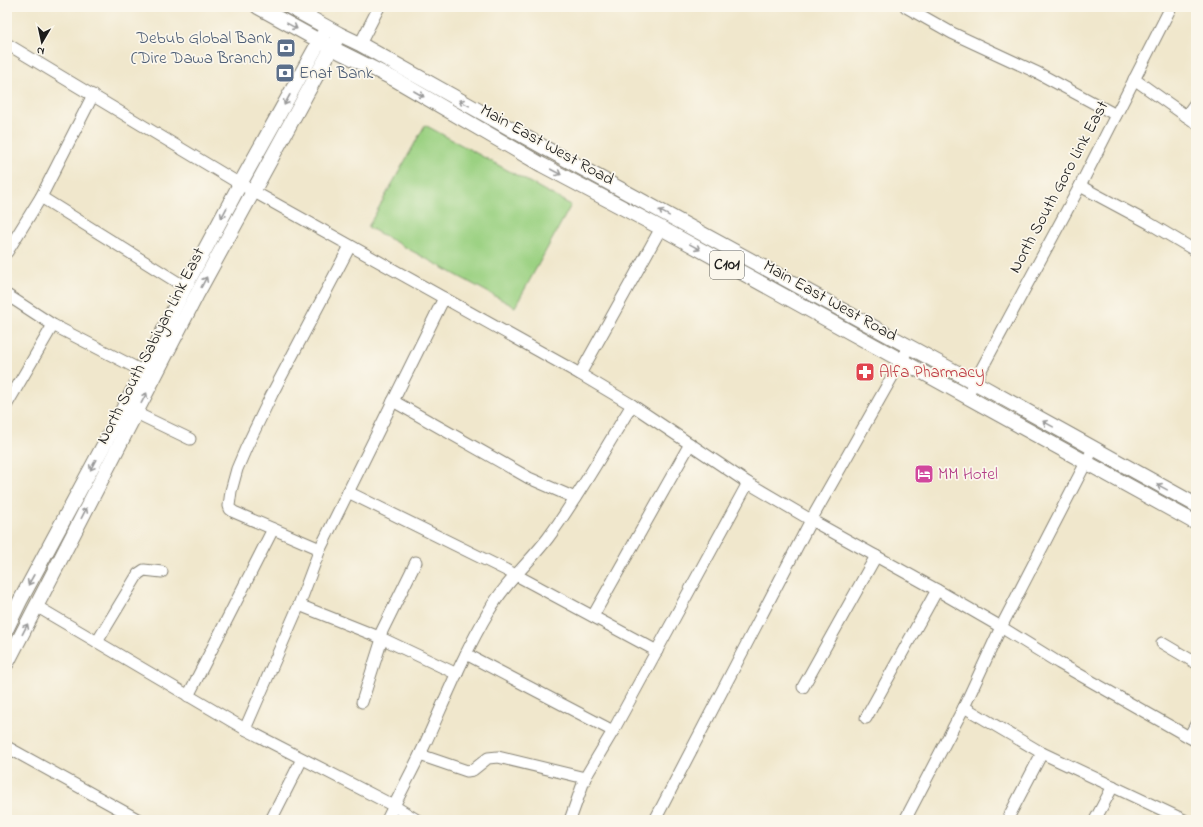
<svg xmlns="http://www.w3.org/2000/svg" width="1203" height="827" viewBox="0 0 1203 827" font-family="'Indie Flower',sans-serif">
<rect width="100%" height="100%" fill="#fbf7ec"/>
<filter id="ink" filterUnits="userSpaceOnUse"><feTurbulence type="fractalNoise" baseFrequency=".025" numOctaves="2"/><feDisplacementMap in="SourceGraphic" scale="8" xChannelSelector="R" yChannelSelector="G"/><feConvolveMatrix kernelMatrix="1 2 1 2 8 2 1 2 1" color-interpolation-filters="sRGB"/></filter>
<filter id="wash" filterUnits="userSpaceOnUse"><feTurbulence type="fractalNoise" baseFrequency=".012" numOctaves="4" result="noise"/><feDisplacementMap in="SourceGraphic" scale="16" xChannelSelector="R" yChannelSelector="G"/><feGaussianBlur stdDeviation="0.9" result="paint"/><feColorMatrix in="noise" values="0 0 0 0 0 0 0 0 0 0 0 0 0 0 0 0 0 1.4 0 .05"/><feComposite in="paint" operator="in"/></filter>
<g filter="url(#wash)">
<rect width="100%" height="100%" fill="#f0e7cc"/>
<path fill="#9bd182" stroke="#5c764f" d="M425,125l146,80 -56,102 -147,-80z"/>
</g>
<g filter="url(#ink)">
<g fill="none" stroke-linecap="round" stroke-linejoin="round">
<defs>
<g id="minor">
<path d="M906,7l46,26 86,40 78,42"/>
<path d="M7,44l233,140 340,190 52,31 116,78 63,37 126,70 64,37 58,36 137,78"/>
<path d="M360,44l19,-37"/>
<path d="M1134,79l62,44"/>
<path d="M1186,116l10,-14"/>
<path d="M1080,186l69,37 47,28"/>
<path d="M41,197l144,90"/>
<path d="M7,252l34,-55 52,-102"/>
<path d="M7,295l46,30 97,50"/>
<path d="M580,374l81,-146"/>
<path d="M967,396l113,-210 91,-179"/>
<path d="M393,401l136,77 46,20"/>
<path d="M7,404l46,-79"/>
<path d="M136,413l54,26"/>
<path d="M348,492l168,83 141,76"/>
<path d="M320,549l-86,-37 -4,-3 -1,-3 2,-15 6,-22 9,-21 26,-54 78,-148"/>
<path d="M299,605l80,32 78,37"/>
<path d="M36,606l209,123 149,77 23,14"/>
<path d="M593,616l97,-172"/>
<path d="M379,637l37,-75"/>
<path d="M97,642l41,-68 6,-4 18,2"/>
<path d="M1162,643l34,20"/>
<path d="M466,654l147,77"/>
<path d="M803,687l73,-131"/>
<path d="M188,696l85,-167"/>
<path d="M362,702l20,-63"/>
<path d="M964,707l78,46 142,67"/>
<path d="M866,718l71,-128"/>
<path d="M245,729l54,-124 21,-56 124,-251"/>
<path d="M1189,737l7,-13"/>
<path d="M7,747l132,73"/>
<path d="M420,755l47,16 6,-1 15,-12 10,-1 87,21"/>
<path d="M271,820l31,-61"/>
<path d="M387,820c12,-25 26,-50 38,-76 20,-44 39,-91 64,-133 16,-28 40,-48 59,-73 31,-42 56,-88 84,-133"/>
<path d="M570,820l15,-42 28,-47 135,-248"/>
<path d="M655,820l156,-300 98,-173"/>
<path d="M905,820l59,-113 37,-80 92,-178"/>
<path d="M1007,820l35,-67"/>
<path d="M1095,820l18,-34"/>
</g>
<g id="major">
<path d="M258,7l74,41 64,32 146,85 119,63 535,295"/>
<path d="M290,7l49,27 21,10 185,104 429,234 222,123"/>
<path d="M7,628l13,-27 123,-229 42,-85 55,-103 84,-151"/>
<path d="M7,663l189,-367 140,-256"/>
</g>
</defs>
<use href="#minor" stroke="#868274" stroke-width="13"/>
<use href="#major" stroke="#868274" stroke-width="16"/>
<use href="#minor" stroke="#fff" stroke-width="11"/>
<use href="#major" stroke="#fff" stroke-width="14"/>
</g>
<defs><path id="oneway-shaft" d="M-6 0H5M1.5-3L5.5 0L1.5 3" fill="none" stroke-width="1.6" stroke-linecap="round" stroke-linejoin="round"/></defs>
<g stroke="#999">
<use href="#oneway-shaft" transform="translate(292 26) rotate(29)"/>
<use href="#oneway-shaft" transform="translate(419 94) rotate(30)"/>
<use href="#oneway-shaft" transform="translate(287 100) rotate(119)"/>
<use href="#oneway-shaft" transform="translate(464 103) rotate(-151)"/>
<use href="#oneway-shaft" transform="translate(556 172) rotate(28)"/>
<use href="#oneway-shaft" transform="translate(224 213) rotate(118)"/>
<use href="#oneway-shaft" transform="translate(664 213) rotate(-151)"/>
<use href="#oneway-shaft" transform="translate(695 247) rotate(29)"/>
<use href="#oneway-shaft" transform="translate(204 282) rotate(-62)"/>
<use href="#oneway-shaft" transform="translate(144 398) rotate(-62)"/>
<use href="#oneway-shaft" transform="translate(1048 424) rotate(-151)"/>
<use href="#oneway-shaft" transform="translate(93 465) rotate(118)"/>
<use href="#oneway-shaft" transform="translate(1162 487) rotate(-151)"/>
<use href="#oneway-shaft" transform="translate(84 513) rotate(-63)"/>
<use href="#oneway-shaft" transform="translate(31 580) rotate(119)"/>
<use href="#oneway-shaft" transform="translate(25 629) rotate(-63)"/>
</g>
</g>
<defs>
<symbol id="bank-square" viewBox="-11 -11 22 22"><rect x="-9" y="-9" width="18" height="18" rx="4" fill="#5c6f8a" stroke="#fbf7ec"/><path d="M-6-4H6V4H-6ZM0-2.3a2.3 2.3 0 1 0 0 4.6a2.3 2.3 0 1 0 0-4.6Z" fill="#fff"/></symbol>
<symbol id="pharmacy-square" viewBox="-11 -11 22 22"><rect x="-9" y="-9" width="18" height="18" rx="4" fill="#e0444e" stroke="#fbf7ec"/><path d="M-2-6h4v4h4v4h-4v4h-4v-4h-4v-4h4Z" fill="#fff"/></symbol>
<symbol id="hotel-square" viewBox="-11 -11 22 22"><rect x="-9" y="-9" width="18" height="18" rx="4" fill="#d1479c" stroke="#fbf7ec"/><path d="M-6-4.5h1.5V1H6V5H4.5V3h-9V5H-6ZM-4 0a1.8 1.8 0 1 1 3.6 0ZM.5 0V-2.5h3Q6-2.5 6 0Z" fill="#fff"/></symbol>
</defs>
<g fill-rule="evenodd">
<use href="#bank-square" x="275" y="37" width="22" height="22"/>
<use href="#bank-square" x="274" y="62" width="22" height="22"/>
<use href="#pharmacy-square" x="854" y="361" width="22" height="22"/>
<use href="#hotel-square" x="913" y="463" width="22" height="22"/>
</g>
<g text-anchor="middle" dominant-baseline="central" stroke-width="3.5" stroke-linejoin="round" paint-order="stroke">
<rect fill="#fbf7ec" stroke="#5f5e5a" stroke-width="1" x="710" y="251" width="34" height="28" rx="3"/>
<g font-size="16" font-weight="bold" fill="#1c1c1c">
<text x="727" y="265">C101</text>
</g>
<g font-size="17" fill="#4e5e75" stroke="#fbf7ec" text-anchor="end">
<text x="272" y="38">Debub Global Bank<tspan x="272" dy="20">(Dire Dawa Branch)</tspan></text>
<text x="299" y="73" text-anchor="start">Enat Bank</text>
</g>
<g font-size="17" fill="#1c1c1c" stroke="#fbf7ec">
<text transform="translate(547 145) rotate(29)">Main East West Road</text>
<text transform="translate(1059 187) rotate(-62)">North South Goro Link East</text>
<text transform="translate(830 301) rotate(29)">Main East West Road</text>
<text transform="translate(151 346) rotate(-63)">North South Sabiyan Link East</text>
</g>
<g font-size="17" fill="#be3a42" stroke="#fbf7ec" text-anchor="start">
<text x="879" y="372">Alfa Pharmacy</text>
</g>
<g font-size="17" fill="#b23c85" stroke="#fbf7ec" text-anchor="start">
<text x="938" y="474">MM Hotel</text>
</g>
</g>
<rect width="1203" height="827" fill="none" stroke="#fbf7ec" stroke-width="24"/>
<g transform="translate(42 42) rotate(189)" stroke="#fbf7ec" stroke-width="3" paint-order="stroke">
<path d="M0-3L7 15L0 10L-7 15Z" fill="#1c1c1c"/>
<text y="-6" font-size="11" font-weight="bold" text-anchor="middle" fill="#1c1c1c">N</text>
</g>
</svg>
